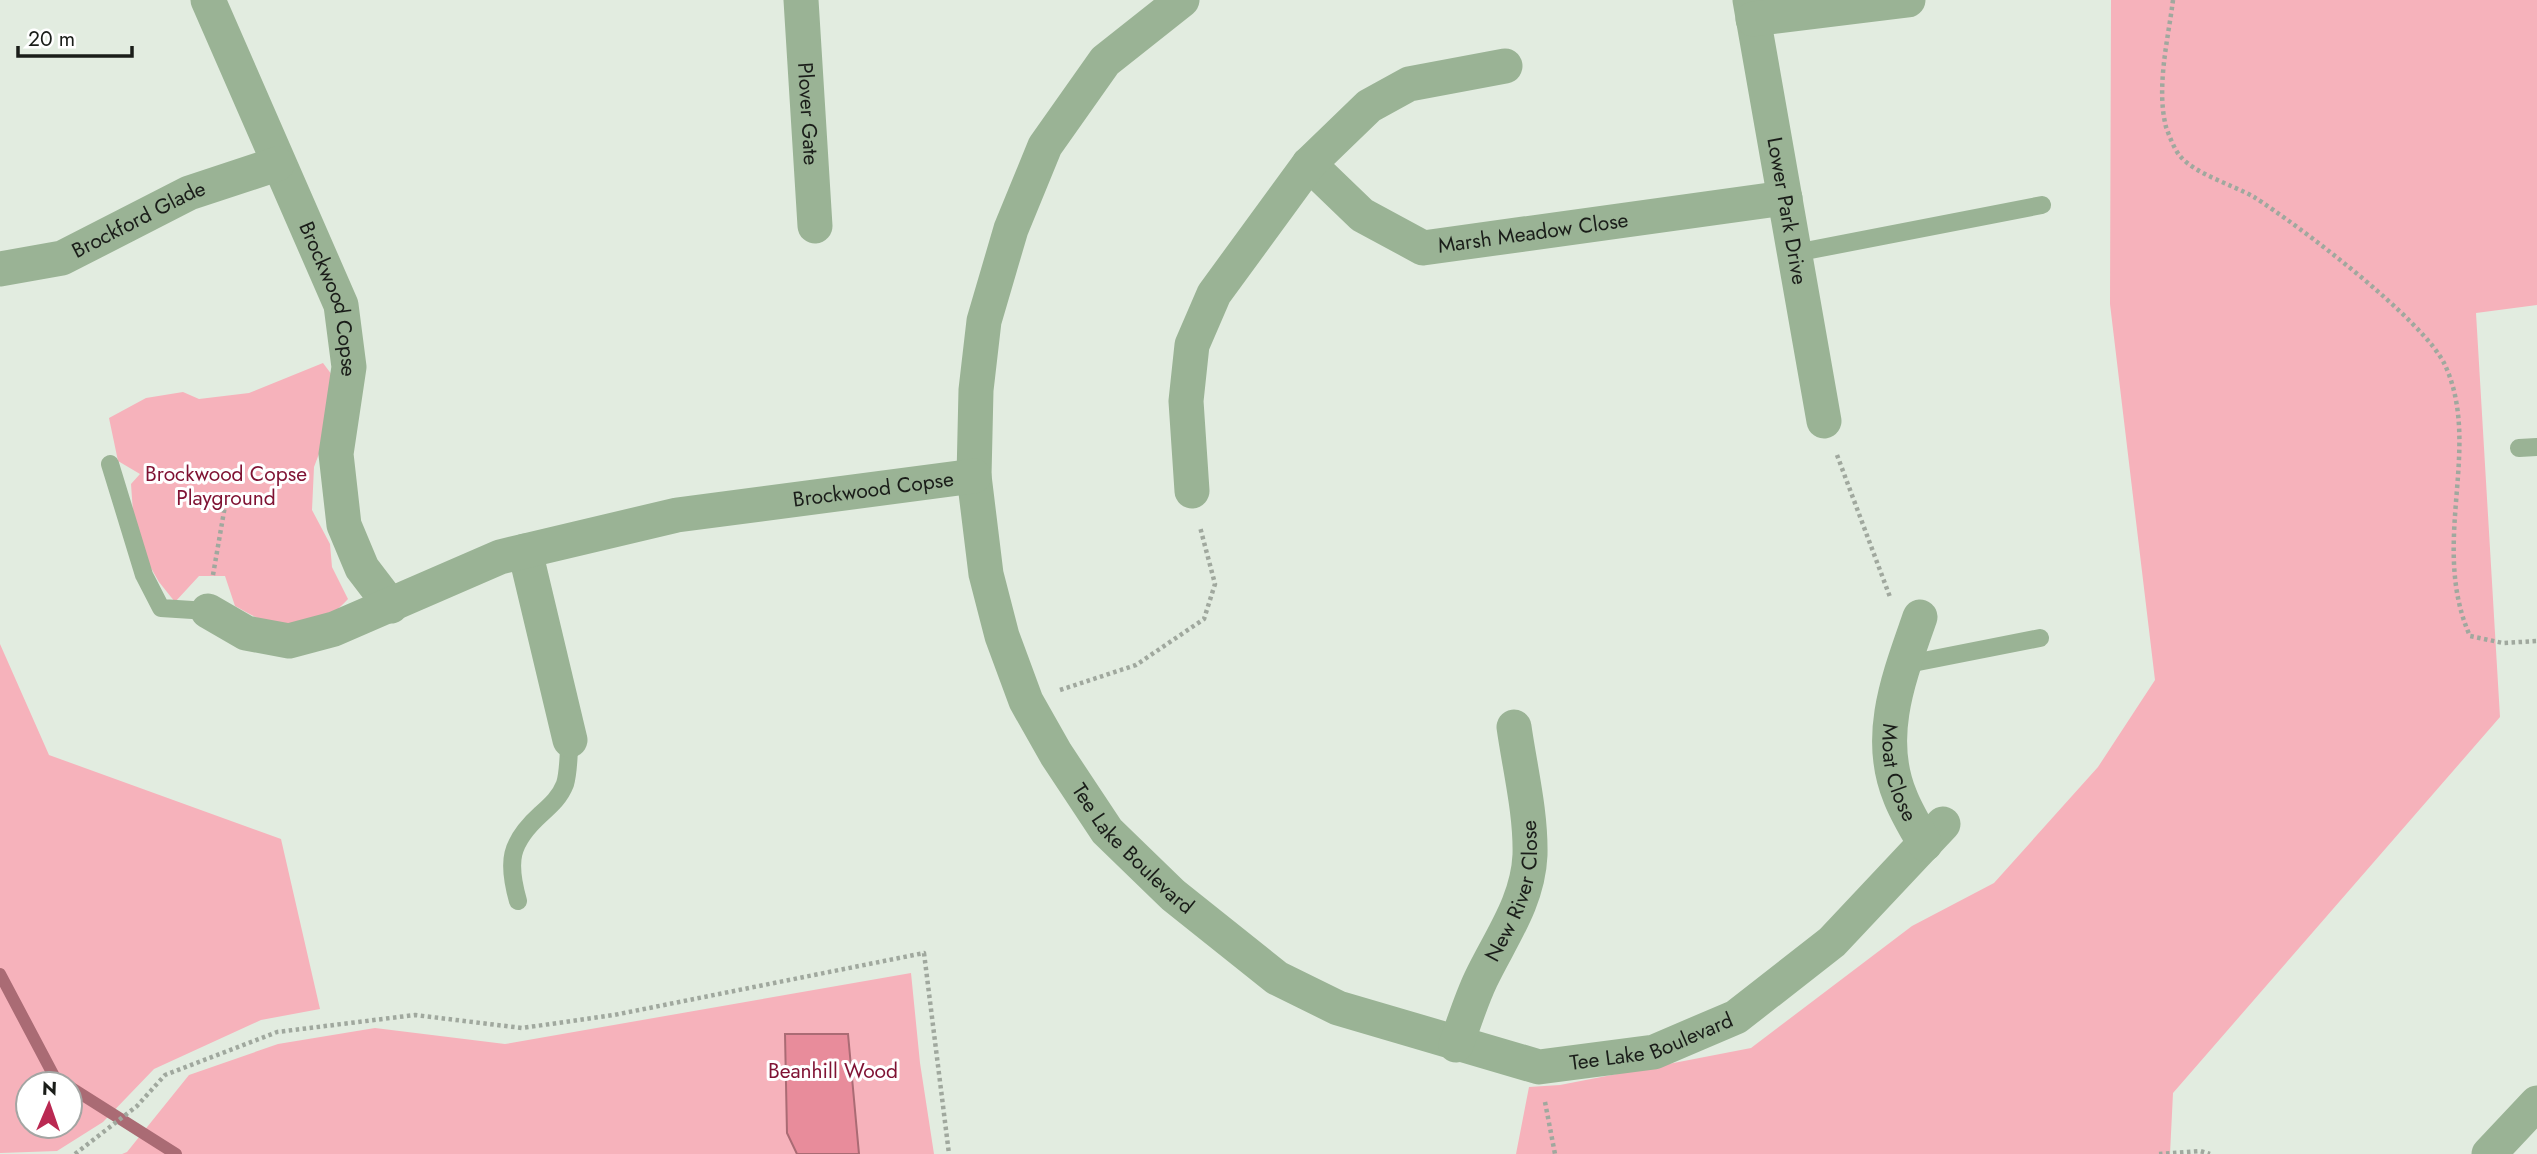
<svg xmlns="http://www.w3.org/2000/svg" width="2537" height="1154" viewBox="0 0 2537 1154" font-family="Jost,sans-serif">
<rect width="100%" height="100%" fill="#e2ece0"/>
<g fill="#f6b2bb" fill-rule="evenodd">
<path d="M2111,0h426v305l-61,8 24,404 -327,376 -3,61h-654l13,-67 31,-2 191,-37 161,-122 82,-43 104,-116 57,-87 -45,-376z"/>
<path d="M323,363l12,16 -4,43 -17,45 -2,43 18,34 2,23 16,32c-42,44 -64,34 -113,7l-10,-30h-26l-24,26 -16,-20 -24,-42 -4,-56 9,-10 -22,-13 -9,-43 37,-20 37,-6 16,7 50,-6z"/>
<path d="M0,644l49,111 232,84 39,170 -59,11 -107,49 -51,53 -46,29 -57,2zM28,1084h42v42h-42z"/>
<path d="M911,973l9,90 14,91h-812l5,-2 62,-77 89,-31 97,-16 130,16z"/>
</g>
<path fill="#e88c9b" stroke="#aa6b74" stroke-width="2" d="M785,1034h63l11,120h-62l-10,-21z"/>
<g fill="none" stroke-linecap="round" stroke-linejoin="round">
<g stroke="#aa6b74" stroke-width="12">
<path d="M0,974l55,104 10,6"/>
<path d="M70,1087l106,67"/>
</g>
<g stroke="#a0a89e" stroke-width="4.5" stroke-dasharray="3.5 3.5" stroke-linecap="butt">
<path d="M2173,0c-5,40 -17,87 -7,127 3,8 8,22 14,29 15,18 53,29 74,41 44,28 170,123 191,168 38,83 -16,179 25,271l33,7 34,-2"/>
<path d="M1837,455l53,142"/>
<path d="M213,575l13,-75"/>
<path d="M1060,690l76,-25 68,-46 11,-35 -15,-57"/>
<path d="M1545,1102l10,52"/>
<path d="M75,1154l62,-48 28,-31 112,-43 138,-17 107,13 92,-13 310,-62 25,201"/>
<path d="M2159,1154l41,-3 10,3"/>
</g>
<g stroke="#9ab395" stroke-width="18">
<path d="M1795,253l247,-48"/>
<path d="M2519,448l18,-1"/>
<path d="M110,464l34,111 17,33 47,3"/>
<path d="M1903,665l137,-27"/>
<path d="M518,901c-11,-39 -9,-58 23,-87 10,-9 19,-17 24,-30 4,-13 3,-30 5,-44"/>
</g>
<g stroke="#9ab395" stroke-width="35">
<path id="s1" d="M208,0l133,305 8,62 -13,87 8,71 18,43 29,38"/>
<path id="s2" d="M801,0l14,226"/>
<path id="s3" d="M1182,0l-77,61 -60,85 -34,83 -27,92 -8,69 -2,86 12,98 16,62 24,65 30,53 51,77 66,64 104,83 61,30 201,59 115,-15 82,-35 96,-75 111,-118"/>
<path id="s4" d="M1750,0l74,421"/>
<path d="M1753,19l155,-19"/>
<path id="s5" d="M1309,164l53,51 61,33 362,-50"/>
<path id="s6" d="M0,269l62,-11 127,-65 88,-29"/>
<path d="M1192,491l-6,-90 6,-56 22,-51 95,-130 60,-58 40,-22 96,-18"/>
<path d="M525,551l45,189"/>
<path id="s7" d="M208,611l38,22 43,8 45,-12 166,-72 25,-6 152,-36 297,-39"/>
<path id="s8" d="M1920,617c-20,58 -45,118 -20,179 6,16 16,32 25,48"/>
<path id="s9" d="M1456,1045c8,-22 15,-45 25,-66 19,-40 47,-77 49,-124 1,-42 -10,-86 -16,-128"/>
<path d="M2489,1154l48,-51"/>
</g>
</g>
<g text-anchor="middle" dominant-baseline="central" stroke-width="6" stroke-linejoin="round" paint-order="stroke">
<g font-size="21" fill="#1a1d19" stroke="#fff">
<text stroke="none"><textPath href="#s2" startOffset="114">Plover Gate</textPath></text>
<text stroke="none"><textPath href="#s4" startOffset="214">Lower Park Drive</textPath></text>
<text stroke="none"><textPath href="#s6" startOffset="149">Brockford Glade</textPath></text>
<text stroke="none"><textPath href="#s5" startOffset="254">Marsh Meadow Close</textPath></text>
<text stroke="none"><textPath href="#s1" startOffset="324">Brockwood Copse</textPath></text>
<text stroke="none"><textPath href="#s7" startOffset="695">Brockwood Copse</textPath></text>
<text stroke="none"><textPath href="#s8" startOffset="161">Moat Close</textPath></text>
<text stroke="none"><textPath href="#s3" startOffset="959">Tee Lake Boulevard</textPath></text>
<text stroke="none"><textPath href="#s9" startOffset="166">New River Close</textPath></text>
<text stroke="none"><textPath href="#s3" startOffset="1547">Tee Lake Boulevard</textPath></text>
</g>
<g font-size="21" fill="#7f1233" stroke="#fff">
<text x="226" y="474">Brockwood Copse<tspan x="226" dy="24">Playground</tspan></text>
<text x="833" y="1071">Beanhill Wood</text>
</g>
</g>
<g transform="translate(49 1105) rotate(2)"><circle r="33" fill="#ffffff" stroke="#a3a5a3" stroke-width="2"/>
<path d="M0-5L12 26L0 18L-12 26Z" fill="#ba2952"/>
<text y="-10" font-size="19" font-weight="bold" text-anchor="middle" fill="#1a1d19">N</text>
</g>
<path d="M18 46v10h114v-10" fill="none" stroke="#1a1d19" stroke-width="3.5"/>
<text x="28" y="46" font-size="21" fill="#1a1d19" stroke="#ffffff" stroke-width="5" paint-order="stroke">20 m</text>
</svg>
